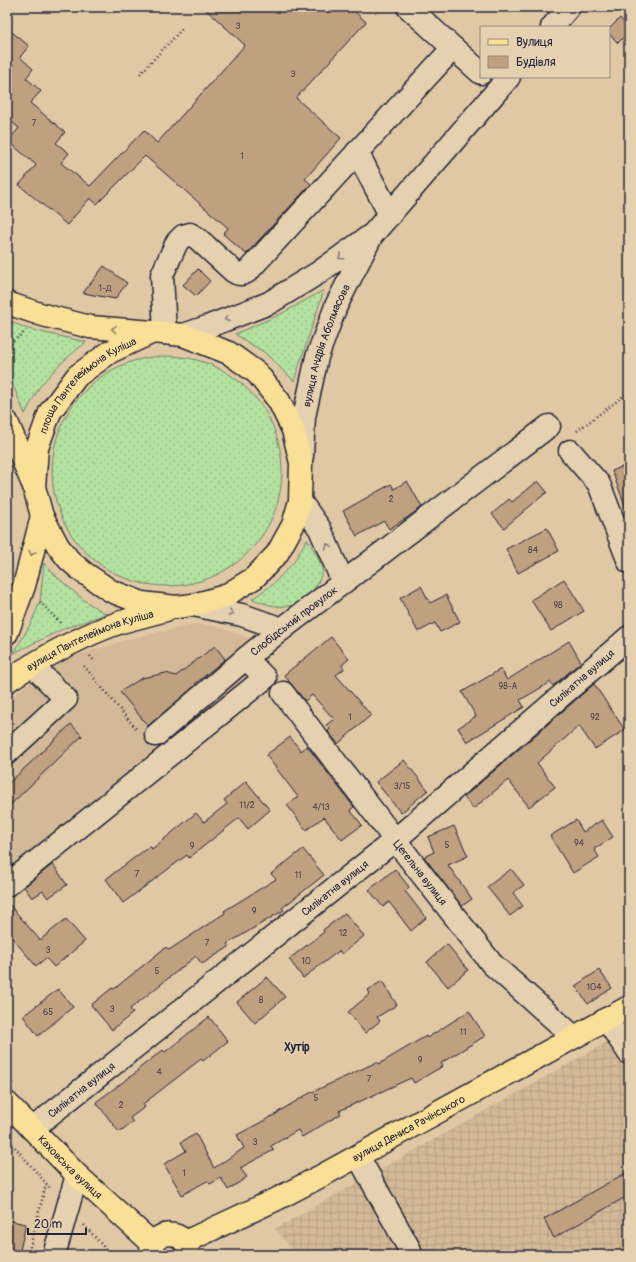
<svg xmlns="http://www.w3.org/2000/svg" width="636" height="1262" viewBox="0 0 636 1262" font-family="Pangolin,sans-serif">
<defs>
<pattern id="industrial-grid" width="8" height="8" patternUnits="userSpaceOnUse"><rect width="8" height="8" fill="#d3b997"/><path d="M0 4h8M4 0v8" fill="none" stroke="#b59f83"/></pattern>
<pattern id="grass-dots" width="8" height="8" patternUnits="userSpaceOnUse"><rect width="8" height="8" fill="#b3e19f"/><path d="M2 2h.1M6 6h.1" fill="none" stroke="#9ac18a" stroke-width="1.8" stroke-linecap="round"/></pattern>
</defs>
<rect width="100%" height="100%" fill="#e1c8a4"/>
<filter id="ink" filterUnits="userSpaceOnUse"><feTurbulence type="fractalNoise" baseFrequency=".025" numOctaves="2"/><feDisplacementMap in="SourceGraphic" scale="8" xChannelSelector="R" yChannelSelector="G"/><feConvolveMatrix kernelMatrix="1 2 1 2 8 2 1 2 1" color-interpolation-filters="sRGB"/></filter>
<g filter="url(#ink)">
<path fill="#d3b997" d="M197,624l22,3 29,11 21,20 -262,215v-173l25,-19 39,-24 62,-19z"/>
<path fill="url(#industrial-grid)" d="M629,1028v227h-332l-22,-26 322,-181z"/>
<g fill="url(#grass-dots)" stroke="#6a826d">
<path d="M324,290l-30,91 -29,-28 -30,-19 44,-19z"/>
<path d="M7,320l21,9 58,13 -25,21 -21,23 -15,28 -18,-43z"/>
<circle cx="167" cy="471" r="115"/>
<path d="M307,539l10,16 6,16c-9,23 -20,38 -48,35 -7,-1 -16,-5 -23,-7l20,-14 22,-23z"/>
<path d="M44,563l13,14 28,24 21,13 -41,14 -51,25 17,-30 9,-21z"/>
</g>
<g fill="#bfa07f" stroke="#22223b">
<path d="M203,7h147l16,15 -70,76 45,40 -36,41 6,5 -65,70 -23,-20 5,-6 -83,-72 -48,48 -7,-6 -23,27 -48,-40 17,-20 -28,-24 11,-13 -12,-10v-90l22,18 -9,11 13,12 -7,9 15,13 -11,12 35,29 -9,11 13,10 -8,10 29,23 54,-56 13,13 88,-98z"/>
<path d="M620,18l9,10v4l-11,11 -9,-9v-5z"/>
<path d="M104,266l23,17 -12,16 -32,-6z"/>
<path d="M198,269l12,12 -14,15 -13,-11z"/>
<path d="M629,464v49h-1l-16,-42z"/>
<path d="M407,481l15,26 -14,10 -19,12 -5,-8 -27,15 -14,-25 48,-27 3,5z"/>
<path d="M538,481l9,11 -43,36 -12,-14 17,-15 3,3z"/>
<path d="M547,528l12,23 -41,22 -12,-24z"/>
<path d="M564,579l20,32 -33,20 -20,-31z"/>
<path d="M421,586l9,17 16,-8 14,27 -20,10 -5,-9 -17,9 -18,-34z"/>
<path d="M331,637l18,22 -7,6 2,4 -8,6 35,40 -33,29 -10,-13 2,-2 -4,-4 8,-6 -22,-24 -7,6 -21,-26z"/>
<path d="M569,641l12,21 -28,24 -2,-4 -31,18 4,7 -57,35 -9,-14 18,-12 -14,-24 39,-23 6,11z"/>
<path d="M215,646l10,13 -30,25 1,1 -48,41 -28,-34 22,-14 24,-5 10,3z"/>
<path d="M594,684l31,46 -30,19 -16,-23 -42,37 18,24 -26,20 -21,-27 -35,29 -9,-12z"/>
<path d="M71,724l11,12 -75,72v-23z"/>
<path d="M290,737l11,14 6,-5 47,61 -4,3 12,15 -20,15 -18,-23 -18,13 -19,-25 11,-8 -32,-42z"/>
<path d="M404,760l24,30 -27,23 -25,-31z"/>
<path d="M246,781l24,29 -22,19 -9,-11 -50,40 -2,-3 -64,48 -17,-24 44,-33 2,3 44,-36 8,9 23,-18 -3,-4z"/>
<path d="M576,820l7,12 19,-12 11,17 -19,12 5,8 -26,16 -23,-37z"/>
<path d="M454,826l14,30 -20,9 24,34 -10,7 -38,-49 10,-5 -6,-15z"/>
<path d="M303,849l21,26 -42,33 2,2 -57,34 2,3 -27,17 -6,-8 -66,53 3,4 -21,17 -21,-25 21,-17 2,1 52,-42 3,3 56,-37 -1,-2 52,-32 -5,-5z"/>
<path d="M53,864l14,21 -19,13 -5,-7 -11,7 -8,-11z"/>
<path d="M395,869l14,18 -4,4 21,27 -15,13 -22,-29 -6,5 -14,-17z"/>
<path d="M511,869l13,16 -11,8 10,13 -13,10 -23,-29z"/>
<path d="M7,902l33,38 26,-21 19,22 -31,26 -8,-9 -10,8 -29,-34z"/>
<path d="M345,913l19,23 -22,18 -3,-3 -36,27 -14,-19 35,-27 -1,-2z"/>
<path d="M447,944l21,26 -20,17 -21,-25z"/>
<path d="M599,970l13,18 -24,16 -13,-18z"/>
<path d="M267,977l18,20 -30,26 -18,-21z"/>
<path d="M382,981l15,24 -20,12 3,4 -15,12 -17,-21 22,-18 -2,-4z"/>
<path d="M58,989l15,18 -35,29 -15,-20z"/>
<path d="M469,1011l16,25 -44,27 2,3 -29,17 -3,-5 -72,33 2,3 -39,23 -4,-7 -27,16 3,4 -34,18 7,9 -19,13 -7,-12 -11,6 -3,-3 -25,14 -18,-31 22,-13 -5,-9 15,-8 18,34 30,-20 -7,-13 41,-22v-1l30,-18 69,-32 2,2 47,-28 1,2z"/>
<path d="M209,1017l19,24 -25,20 -2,-2 -58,45 2,3 -15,11 3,4 -14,10 -23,-30 42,-31 -1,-1 26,-20 2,2z"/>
<path d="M629,1171v24l-75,43 -10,-19z"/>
<path d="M7,1220l19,4 -7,31h-12z"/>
</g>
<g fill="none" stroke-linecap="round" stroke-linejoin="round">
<defs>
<g id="minor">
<path d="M408,7l73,66"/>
<path d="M552,27l17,-20"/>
<path d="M357,152l33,63"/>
<path d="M165,333l-3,-58 15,-33 6,-6 7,-2 7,4 36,33c6,4 9,4 15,0l205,-223"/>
<path d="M183,335l24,-8 62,-24 49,-30 52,-37"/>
<path d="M570,451l29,33 30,78"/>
<path id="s1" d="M302,456l2,-39 13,-60 19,-51 36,-71 137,-158"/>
<path d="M300,501l20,28 23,53"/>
<path d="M193,605l49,10 40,14"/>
<path id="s2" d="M283,693l112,147 97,124 82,73"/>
<path id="s3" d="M156,735l90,-77 36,-29 267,-203"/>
<path d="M7,753l59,-54 -34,-34"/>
<path d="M7,885l258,-207 -19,-20"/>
<path d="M606,1019l23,34"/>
<path id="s4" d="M32,1129l363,-289 234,-203"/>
<path d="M358,1156l52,94"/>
<path d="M54,1255l23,-80"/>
</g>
<g id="major">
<path id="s5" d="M7,303l36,12 47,12 63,5 30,3 46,18 28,20 22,28 14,29 8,33 -1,38 -7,24 -16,29 -23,24 -29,18 -32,9 -17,2 -34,-4 -31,-12 -28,-19 -14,-12 -11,-14 -16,-30 -8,-29 3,-39 13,-36 27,-36 33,-24 43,-20"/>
<path d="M7,422l25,60"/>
<path d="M7,633l17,-47 18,-70"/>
<path id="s6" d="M7,681c36,-24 74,-45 114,-59 15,-4 30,-8 45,-12"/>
<path id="s7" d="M7,1103l70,72 76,69"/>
<path id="s8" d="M185,1242l92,-43 46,-24 306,-168"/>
<path d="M151,1255c-1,-28 39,-27 37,0"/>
</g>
</defs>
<use href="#minor" stroke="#22223b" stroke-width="25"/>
<use href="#major" stroke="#22223b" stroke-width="25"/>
<g stroke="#22223b" stroke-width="2.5" stroke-dasharray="1 3" stroke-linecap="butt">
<path d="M140,74l42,-45"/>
<path d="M7,346l19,-15"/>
<path d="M577,431l52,-39"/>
<path d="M40,602l22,23"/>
<path d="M90,656l4,5"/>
<path d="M84,666l53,64"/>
<path d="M7,1077l6,6"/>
<path d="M7,1138l44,51"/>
<path d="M84,1225l27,30"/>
<path d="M28,1255l18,-71"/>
</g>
<use href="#minor" stroke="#e5d1af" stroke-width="22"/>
<use href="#major" stroke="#fadf96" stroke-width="22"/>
</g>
<defs><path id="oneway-chevron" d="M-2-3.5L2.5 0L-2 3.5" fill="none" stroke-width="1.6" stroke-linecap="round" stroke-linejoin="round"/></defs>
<g stroke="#847a75">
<use href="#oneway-chevron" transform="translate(341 257) rotate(145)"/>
<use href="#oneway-chevron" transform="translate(227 319) rotate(159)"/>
<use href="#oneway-chevron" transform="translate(328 546) rotate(-113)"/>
<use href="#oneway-chevron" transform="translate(231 613) rotate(12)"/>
</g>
<g stroke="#8e8068">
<use href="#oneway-chevron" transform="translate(114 329) rotate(-175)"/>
<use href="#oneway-chevron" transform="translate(32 553) rotate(104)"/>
</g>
</g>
<g text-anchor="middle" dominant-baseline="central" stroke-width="3" stroke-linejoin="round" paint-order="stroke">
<g font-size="9" fill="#49424c">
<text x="238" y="26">3</text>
<text x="293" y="74">3</text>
<text x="34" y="123">7</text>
<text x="242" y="156">1</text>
<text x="105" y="288">1-Д</text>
<text x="391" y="499">2</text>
<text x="533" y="550">84</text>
<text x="558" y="605">98</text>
<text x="508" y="686">98-А</text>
<text x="350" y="717">1</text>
<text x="595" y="717">92</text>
<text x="402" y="786">3/15</text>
<text x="247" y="805">11/2</text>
<text x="321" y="807">4/13</text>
<text x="579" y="843">94</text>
<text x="447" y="845">5</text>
<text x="192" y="846">9</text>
<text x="137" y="874">7</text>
<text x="298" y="875">11</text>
<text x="254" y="911">9</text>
<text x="343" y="933">12</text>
<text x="207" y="943">7</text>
<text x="48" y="950">3</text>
<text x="306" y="961">10</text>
<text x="157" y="971">5</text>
<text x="594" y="987">104</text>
<text x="261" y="1000">8</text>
<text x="112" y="1009">3</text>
<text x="48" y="1012">65</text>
<text x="463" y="1032">11</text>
<text x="420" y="1060">9</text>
<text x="159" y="1072">4</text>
<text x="369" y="1079">7</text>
<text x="316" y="1098">5</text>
<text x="121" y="1105">2</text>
<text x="255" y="1142">3</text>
<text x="184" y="1173">1</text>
</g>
<g font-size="11" fill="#22223b" stroke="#e5d1af">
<text stroke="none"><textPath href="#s1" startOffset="114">вулиця Андрія Аболмасова</textPath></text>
<text stroke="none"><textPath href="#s5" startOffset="904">площа Пантелеймона Куліша</textPath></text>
<text stroke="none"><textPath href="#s3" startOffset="179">Слобідський провулок</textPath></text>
<text stroke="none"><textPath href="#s6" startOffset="93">вулиця Пантелеймона Куліша</textPath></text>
<text stroke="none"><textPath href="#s4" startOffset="711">Силікатна вулиця</textPath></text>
<text stroke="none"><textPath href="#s2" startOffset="226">Цегельна вулиця</textPath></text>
<text stroke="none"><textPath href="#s4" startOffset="387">Силікатна вулиця</textPath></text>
<text stroke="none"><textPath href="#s4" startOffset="63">Силікатна вулиця</textPath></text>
<text stroke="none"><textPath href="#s8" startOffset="251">вулиця Дениса Рачінського</textPath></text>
<text stroke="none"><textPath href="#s7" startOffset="90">Каховська вулиця</textPath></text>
</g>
<g font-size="12" font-weight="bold" fill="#22223b" stroke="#e5d1af">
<text x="297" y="1047">Хутір</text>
</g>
</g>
<rect width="636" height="1262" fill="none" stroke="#e5d1af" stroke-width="24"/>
<rect x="12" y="12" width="612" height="1238" fill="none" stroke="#22223b" stroke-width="1.5" filter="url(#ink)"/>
<rect x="480" y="26" width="130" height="52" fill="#e5d1af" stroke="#978b81"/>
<rect x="488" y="39" width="20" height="6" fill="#fadf96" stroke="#978b81"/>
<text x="516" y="46" font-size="12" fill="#22223b">Вулиця</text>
<rect x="488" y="56" width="20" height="12" fill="#bfa07f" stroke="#978b81"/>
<text x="516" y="66" font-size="12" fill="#22223b">Будівля</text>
<path d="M28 1228v6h58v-6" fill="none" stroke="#22223b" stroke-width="2"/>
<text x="34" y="1228" font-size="12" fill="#22223b" stroke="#e5d1af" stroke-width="3" paint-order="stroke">20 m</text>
</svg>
